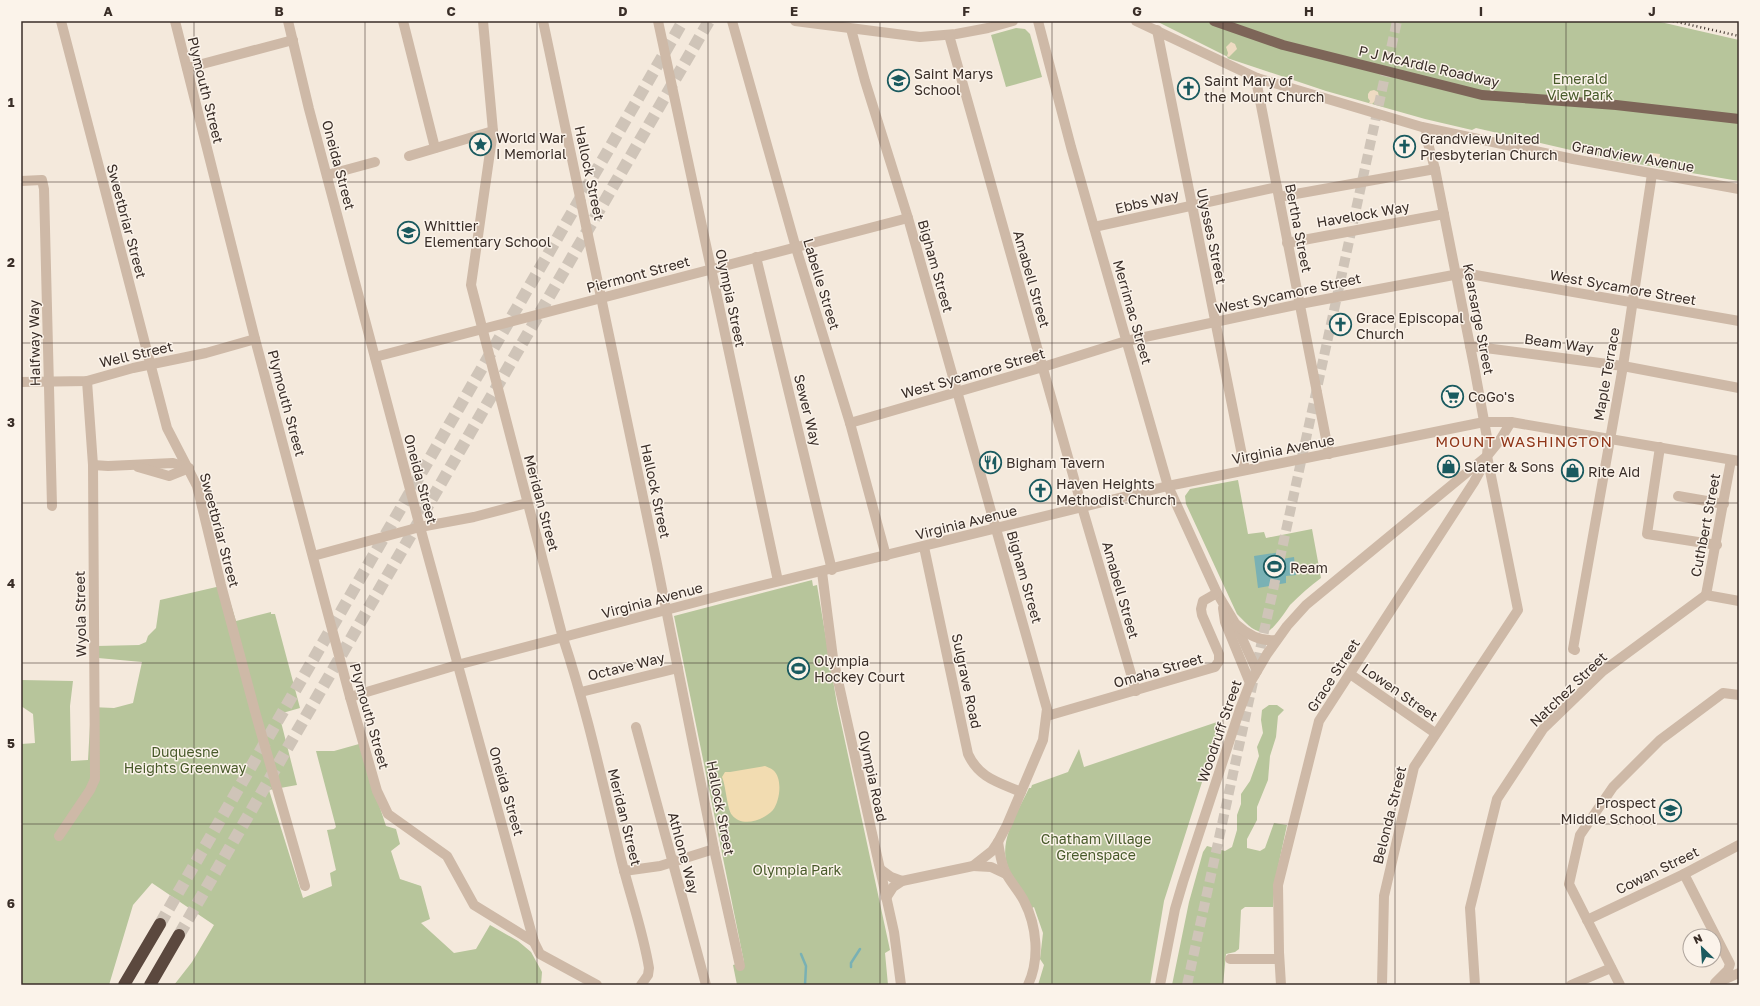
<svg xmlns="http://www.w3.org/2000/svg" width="1760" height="1006" viewBox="0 0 1760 1006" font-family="'Golos Text',sans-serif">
<rect width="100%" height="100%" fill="#f4e9dc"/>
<g fill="#b7c59b">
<path d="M1156,21h500l83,19v141l-125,-21 -138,-32 -4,2 -47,-11 -99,-28 -99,-33 1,-1z"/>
<path d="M1016,28l9,1 5,5 12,43 -36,10 -15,-52z"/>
<path d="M1238,480l10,54 16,-2 2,6 46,-9 9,49c-11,8 -21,17 -31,27 -5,7 -15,23 -22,26 -12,5 -24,-10 -31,-17l-51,-110 -1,-8 5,-7z"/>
<path d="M812,580l1,6 4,-1 20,119 53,246 -5,3 3,32h-151l-4,-20 11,-3 -70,-346z"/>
<path d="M225,585l11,36 35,-9v2h4l25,94 -21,6 18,71 -28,5 34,108 29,-12 -2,-13 6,-3 -9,-40 7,-1 2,-2 -20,-76h18l25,-7 27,82 10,3 4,15 -9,7 9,28 21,7 9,33 -9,4 33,30 22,-4 14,-24 28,16 13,11 11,20 -1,13h-367l18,-23 22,-37 -62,-42 -19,22 -24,80h-88v-241l14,-1 -2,-29 -12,-8v-26l52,1 -3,25 1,55 17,-1 3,-53 23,1 19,-5 9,-41 -44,-4 -1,-12 42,-1 7,-3 2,-6 8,-8 4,-28z"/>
<path d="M1269,705h8l7,5 -6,6 -2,21 -6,19 -2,24 -11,27v13l-10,19v9l13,3 5,-3 9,-25 13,2 -12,56 -2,26h-28l-4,3 -2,39 -4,3 -9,2 -3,31h-51l17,-83 14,-50 4,-6 18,5 7,-4 5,-17v-15l4,-11v-10l9,-13 9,-25 -2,-9 6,-14 -2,-13 1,-10z"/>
<path d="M1220,721l-4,9 2,2 -54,169 -14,84h-112l6,-20 -4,-6 3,-26 -9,-26 -2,1c-8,-14 -21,-29 -25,-44 -8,-25 12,-54 22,-76h2l1,-3 36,-13 11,-23 5,18z"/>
</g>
<path fill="#f2dcb1" d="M765,766c2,1 6,2 8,4 10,8 7,31 0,40 -9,10 -31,18 -41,5 -5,-6 -6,-29 -10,-38l3,-5h5z"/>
<g fill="#eedbc2">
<path d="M1231,42l4,2 2,5 -8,8 -2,-1 1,-3 -2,-6z"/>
<path d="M1374,90l4,2 1,5 -7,7 -3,-1 1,-2 -2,-3v-4l2,-3z"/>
<path d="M1651,153l9,1 -2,13 -9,-2z"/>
</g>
<path fill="#79b1b4" d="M1281,552l1,7 12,-2 2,18 -10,1v7l-28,5 -4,-32z"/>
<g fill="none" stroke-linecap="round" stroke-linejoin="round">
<g stroke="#79b1b4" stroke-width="2.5">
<path d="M801,954l5,12 -1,19"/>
<path d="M851,967v-4l9,-14"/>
</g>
<path stroke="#cfc4b8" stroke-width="10" stroke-dasharray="10 5" stroke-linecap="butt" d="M1187,985l210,-964"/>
<g stroke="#cfc4b8" stroke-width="12" stroke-dasharray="12 6" stroke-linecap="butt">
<path d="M160,924l523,-903"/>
<path d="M179,935l530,-914"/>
</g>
<g stroke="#ceb9a7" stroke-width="10">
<path d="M61,21l106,407 30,58 24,99 35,130 49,171"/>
<path d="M175,21l80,318 95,358 27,94 11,23 59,42 27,49 60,37 6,12 57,31"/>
<path d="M288,21l21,88 111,418 114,415"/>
<path d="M403,21l32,127"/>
<path d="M483,21l10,110 -22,154 92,353c24,72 40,147 58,221 9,36 22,72 28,109l-1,7 -7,10"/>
<path d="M543,21l113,538 58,290 26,117"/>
<path d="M658,21l120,560"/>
<path d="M732,21l64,227 54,175 36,133"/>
<path d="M795,21l125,16 36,-3 32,-6 25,-7"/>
<path d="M1038,21l33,126 97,339 49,107 18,30 22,48"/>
<path d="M1136,21l121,57 165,49 151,32 166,30"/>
<path d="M851,29l14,52 43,137 139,491 -4,31 -36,85 -9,17 -6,9 -19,15 -71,15 -9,6 -7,11"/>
<path d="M1157,30l88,440"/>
<path d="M949,35l133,472 54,184"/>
<path d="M187,68l106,-28"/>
<path d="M1257,78v7l72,369"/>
<path d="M409,156l84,-25"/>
<path d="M327,175l48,-13"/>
<path d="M21,181l21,-1 2,9 8,317"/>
<path d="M1279,197l156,-28"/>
<path d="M1094,227l183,-40"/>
<path d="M1287,243l157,-29"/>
<path d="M756,257l76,313"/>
<path d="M1470,346l153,20 116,22"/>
<path d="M375,357l533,-139"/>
<path d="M21,382l66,-1 46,-13 73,-15 49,-14"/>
<path d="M850,423l193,-56 83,-26 174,-37 164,-31 275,48"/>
<path d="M1660,447l-13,87 70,11"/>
<path d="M93,465l15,1 65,-3 16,5"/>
<path d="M138,467l31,9 20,-8"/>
<path d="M1678,496l46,8"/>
<path d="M924,547l44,207c11,24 30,28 53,38"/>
<path d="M313,556l107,-29 54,-10 53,-14"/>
<path d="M822,572l11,86 61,274 7,53"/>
<path d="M1706,595l25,-135"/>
<path d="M1223,608l2,14 25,61"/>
<path d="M1237,625c11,10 23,17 39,15"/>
<path d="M1575,650l-2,-1 50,-283 29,-192"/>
<path d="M1350,674l85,59"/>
<path d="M581,692l97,-24"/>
<path d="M350,697l107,-32 266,-70 445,-109 316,-64h27l228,39"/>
<path d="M1047,716l168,-49 4,-6v-7l-17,-39 -1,-6 2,-8 14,-8"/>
<path d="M636,727l70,258"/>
<path d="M59,836l31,-46 5,-11 -2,-314 -6,-84"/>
<path d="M998,842c2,11 3,24 9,33 5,9 12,16 17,26 13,25 16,58 4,84"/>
<path d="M973,866l18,1 15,7"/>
<path d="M880,869l11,8 11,4"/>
<path d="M624,871l36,-5 54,-17"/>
<path d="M1684,874l46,90 -2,6 -13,13v2"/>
<path d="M1587,920l97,-46 55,-29"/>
<path d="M1230,959h49"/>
<path d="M1721,981l18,-8"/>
<path d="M1160,985l15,-76 8,-27 57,-173 10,-26 17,-29 20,-28 19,-21 181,-149 13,-16 11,-18"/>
<path d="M1281,985l-2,-33 -1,-67 41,-164 155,-239 12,-22"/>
<path d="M1382,985l2,-89 30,-129 104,-157 -31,-154 1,-13 -14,-77 -39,-197 -9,-33 1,-7"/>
<path d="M1475,985l-5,-77 27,-109 46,-70 60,-58 103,-76 33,6"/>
<path d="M1571,985l40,-17"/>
<path d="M1620,985l-51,-101 11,-49 33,-48 47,-47 63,-47 16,2"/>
</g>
<path stroke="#7d6558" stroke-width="10" d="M1214,21l69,24 199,50 134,10 123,14"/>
<g stroke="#5b483e" stroke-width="12">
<path d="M124,985l36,-61"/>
<path d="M150,985l29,-50"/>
</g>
<path stroke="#3a2e28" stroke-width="2.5" stroke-dasharray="1 3" stroke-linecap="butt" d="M1673,21l66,15"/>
</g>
<path fill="none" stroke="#3a2e28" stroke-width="1" stroke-opacity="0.55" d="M194,21v964M365,21v964M537,21v964M708,21v964M880,21v964M1052,21v964M1223,21v964M1395,21v964M1566,21v964M21,182h1718M21,343h1718M21,503h1718M21,663h1718M21,824h1718"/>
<defs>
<symbol id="school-ring" viewBox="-11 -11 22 22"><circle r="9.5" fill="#fbf3ea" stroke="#1a5a5f" stroke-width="1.5"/><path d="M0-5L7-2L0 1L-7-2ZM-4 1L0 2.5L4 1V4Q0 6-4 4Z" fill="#1a5a5f"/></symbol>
<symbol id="church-ring" viewBox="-11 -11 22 22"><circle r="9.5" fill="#fbf3ea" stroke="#1a5a5f" stroke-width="1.5"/><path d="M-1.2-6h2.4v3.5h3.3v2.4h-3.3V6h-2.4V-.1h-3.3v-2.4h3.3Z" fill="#1a5a5f"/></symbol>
<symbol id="sight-ring" viewBox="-11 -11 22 22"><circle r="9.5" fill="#fbf3ea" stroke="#1a5a5f" stroke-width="1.5"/><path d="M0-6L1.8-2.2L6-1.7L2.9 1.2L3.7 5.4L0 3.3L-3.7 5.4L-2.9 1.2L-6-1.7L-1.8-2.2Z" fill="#1a5a5f"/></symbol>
<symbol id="supermarket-ring" viewBox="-11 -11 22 22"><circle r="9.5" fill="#fbf3ea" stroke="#1a5a5f" stroke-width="1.5"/><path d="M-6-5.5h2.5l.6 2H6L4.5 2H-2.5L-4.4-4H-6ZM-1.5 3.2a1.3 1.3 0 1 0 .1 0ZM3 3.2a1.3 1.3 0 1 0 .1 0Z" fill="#1a5a5f"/></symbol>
<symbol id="restaurant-ring" viewBox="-11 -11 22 22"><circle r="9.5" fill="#fbf3ea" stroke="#1a5a5f" stroke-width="1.5"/><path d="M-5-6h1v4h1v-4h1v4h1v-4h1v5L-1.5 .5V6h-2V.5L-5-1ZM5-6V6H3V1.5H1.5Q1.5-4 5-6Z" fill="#1a5a5f"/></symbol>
<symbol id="shop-ring" viewBox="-11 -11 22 22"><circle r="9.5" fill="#fbf3ea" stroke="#1a5a5f" stroke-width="1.5"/><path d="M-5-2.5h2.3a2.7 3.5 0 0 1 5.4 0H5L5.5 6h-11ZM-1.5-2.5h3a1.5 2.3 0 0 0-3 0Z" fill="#1a5a5f"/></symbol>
<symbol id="stadium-ring" viewBox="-11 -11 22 22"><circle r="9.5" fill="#fbf3ea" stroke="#1a5a5f" stroke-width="1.5"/><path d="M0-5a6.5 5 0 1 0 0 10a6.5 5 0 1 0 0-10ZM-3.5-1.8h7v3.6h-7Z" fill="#1a5a5f"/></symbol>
</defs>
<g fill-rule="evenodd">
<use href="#school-ring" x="886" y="68" width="25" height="25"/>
<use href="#church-ring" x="1176" y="76" width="25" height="25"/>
<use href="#sight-ring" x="468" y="132" width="25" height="25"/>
<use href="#church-ring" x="1392" y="134" width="25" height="25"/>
<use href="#school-ring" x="396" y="220" width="25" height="25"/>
<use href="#church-ring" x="1328" y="312" width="25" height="25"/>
<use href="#supermarket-ring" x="1440" y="384" width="25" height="25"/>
<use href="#restaurant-ring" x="978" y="450" width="25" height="25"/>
<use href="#shop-ring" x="1436" y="454" width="25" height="25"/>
<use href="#shop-ring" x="1560" y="458" width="25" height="25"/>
<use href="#church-ring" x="1028" y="478" width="25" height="25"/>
<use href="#stadium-ring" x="1262" y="554" width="25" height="25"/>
<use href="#stadium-ring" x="786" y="656" width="25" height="25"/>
<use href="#school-ring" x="1658" y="798" width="25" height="25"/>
</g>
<g text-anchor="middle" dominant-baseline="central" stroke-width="3" stroke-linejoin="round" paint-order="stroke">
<g font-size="14" fill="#3a2e28" stroke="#fbf3ea">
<text transform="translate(1429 66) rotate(13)">P J McArdle Roadway</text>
<text transform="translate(206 90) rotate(76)">Plymouth Street</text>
<text transform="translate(1633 156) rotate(10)">Grandview Avenue</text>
<text transform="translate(339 165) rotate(75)">Oneida Street</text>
<text transform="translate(590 173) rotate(78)">Hallock Street</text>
<text transform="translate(1147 201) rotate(-13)">Ebbs Way</text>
<text transform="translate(1363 214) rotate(-10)">Havelock Way</text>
<text transform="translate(127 221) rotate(75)">Sweetbriar Street</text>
<text transform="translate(1299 228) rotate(79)">Bertha Street</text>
<text transform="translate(1212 236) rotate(78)">Ulysses Street</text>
<text transform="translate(936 266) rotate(74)">Bigham Street</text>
<text transform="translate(638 274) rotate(-15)">Piermont Street</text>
<text transform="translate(1032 279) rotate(74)">Amabell Street</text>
<text transform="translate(822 284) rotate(73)">Labelle Street</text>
<text transform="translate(1623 287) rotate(10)">West Sycamore Street</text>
<text transform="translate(1288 293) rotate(-12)">West Sycamore Street</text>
<text transform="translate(731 298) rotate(78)">Olympia Street</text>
<text transform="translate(1133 312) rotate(74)">Merrimac Street</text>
<text transform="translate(1479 319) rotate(79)">Kearsarge Street</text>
<text transform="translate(34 343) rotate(-91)">Halfway Way</text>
<text transform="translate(1559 343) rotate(8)">Beam Way</text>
<text transform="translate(136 354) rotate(-13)">Well Street</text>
<text transform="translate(973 373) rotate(-16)">West Sycamore Street</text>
<text transform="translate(1606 374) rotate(-80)">Maple Terrace</text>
<text transform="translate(287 403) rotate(75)">Plymouth Street</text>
<text transform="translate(808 410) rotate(76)">Sewer Way</text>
<text transform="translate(1283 449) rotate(-11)">Virginia Avenue</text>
<text transform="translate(421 479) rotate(75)">Oneida Street</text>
<text transform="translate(656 491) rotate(78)">Hallock Street</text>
<text transform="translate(542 503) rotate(75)">Meridan Street</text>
<text transform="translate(966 522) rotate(-14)">Virginia Avenue</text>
<text transform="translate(1705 525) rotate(-79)">Cuthbert Street</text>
<text transform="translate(220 530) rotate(75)">Sweetbriar Street</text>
<text transform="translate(1025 577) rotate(74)">Bigham Street</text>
<text transform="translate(1121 590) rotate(74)">Amabell Street</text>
<text transform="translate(652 600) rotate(-15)">Virginia Avenue</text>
<text transform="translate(80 614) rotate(-91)">Wyola Street</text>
<text transform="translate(626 666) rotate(-14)">Octave Way</text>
<text transform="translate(1158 670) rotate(-16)">Omaha Street</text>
<text transform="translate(1333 675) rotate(-57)">Grace Street</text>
<text transform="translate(967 681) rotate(78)">Sulgrave Road</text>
<text transform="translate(1568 689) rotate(-44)">Natchez Street</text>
<text transform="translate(1400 692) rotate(35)">Lowen Street</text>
<text transform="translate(370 716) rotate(74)">Plymouth Street</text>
<text transform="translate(1219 731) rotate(-71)">Woodruff Street</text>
<text transform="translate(873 776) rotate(78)">Olympia Road</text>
<text transform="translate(507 791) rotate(74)">Oneida Street</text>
<text transform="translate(721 808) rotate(79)">Hallock Street</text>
<text transform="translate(1389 815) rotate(-76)">Belonda Street</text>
<text transform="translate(625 817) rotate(76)">Meridan Street</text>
<text transform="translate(684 853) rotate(75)">Athlone Way</text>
<text transform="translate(1657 870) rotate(-26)">Cowan Street</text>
</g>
<g font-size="14" fill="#3a2e28" stroke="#fbf3ea" text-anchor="start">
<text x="914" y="73">Saint Marys<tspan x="914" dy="16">School</tspan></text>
<text x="1204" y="80">Saint Mary of<tspan x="1204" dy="16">the Mount Church</tspan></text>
<text x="496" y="137">World War<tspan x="496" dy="16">I Memorial</tspan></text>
<text x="1420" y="138">Grandview United<tspan x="1420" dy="16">Presbyterian Church</tspan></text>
<text x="424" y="225">Whittier<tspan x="424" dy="16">Elementary School</tspan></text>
<text x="1356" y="317">Grace Episcopal<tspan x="1356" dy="16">Church</tspan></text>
<text x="1468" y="396">CoGo's</text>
<text x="1006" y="462">Bigham Tavern</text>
<text x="1464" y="466">Slater &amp; Sons</text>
<text x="1588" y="471">Rite Aid</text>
<text x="1056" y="483">Haven Heights<tspan x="1056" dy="16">Methodist Church</tspan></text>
<text x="1290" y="567">Ream</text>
<text x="814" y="660">Olympia<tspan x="814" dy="16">Hockey Court</tspan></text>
<text x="1656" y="802" text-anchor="end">Prospect<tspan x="1656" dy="16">Middle School</tspan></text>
</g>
<g font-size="14" fill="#485a2a" stroke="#fbf3ea">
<text x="1580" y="78">Emerald<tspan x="1580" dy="16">View Park</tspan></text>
<text x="185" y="751">Duquesne<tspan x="185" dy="16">Heights Greenway</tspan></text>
<text x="1096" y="838">Chatham Village<tspan x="1096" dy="16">Greenspace</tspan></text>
<text x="797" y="869">Olympia Park</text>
</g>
<g font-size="15" letter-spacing="1" fill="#90371a" stroke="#fbf3ea">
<text x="1524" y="441">MOUNT WASHINGTON</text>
</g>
</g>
<rect width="1760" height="1006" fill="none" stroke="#fbf3ea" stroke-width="44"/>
<g transform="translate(1702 948) rotate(335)"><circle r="19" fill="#fbf3ea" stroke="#aea49c"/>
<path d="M0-3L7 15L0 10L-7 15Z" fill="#1a5a5f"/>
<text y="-6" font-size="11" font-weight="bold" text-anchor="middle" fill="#3a2e28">N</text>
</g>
<rect x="22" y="22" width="1716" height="962" fill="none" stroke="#3a2e28" stroke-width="1.5"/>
<g font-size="13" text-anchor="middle" font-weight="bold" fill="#3a2e28">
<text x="108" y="16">A</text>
<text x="279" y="16">B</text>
<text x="451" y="16">C</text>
<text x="623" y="16">D</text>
<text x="794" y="16">E</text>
<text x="966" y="16">F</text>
<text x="1137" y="16">G</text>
<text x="1309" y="16">H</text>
<text x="1481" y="16">I</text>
<text x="1652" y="16">J</text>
<text x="11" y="107">1</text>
<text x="11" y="267">2</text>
<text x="11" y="427">3</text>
<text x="11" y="588">4</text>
<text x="11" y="748">5</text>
<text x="11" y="908">6</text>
</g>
</svg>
